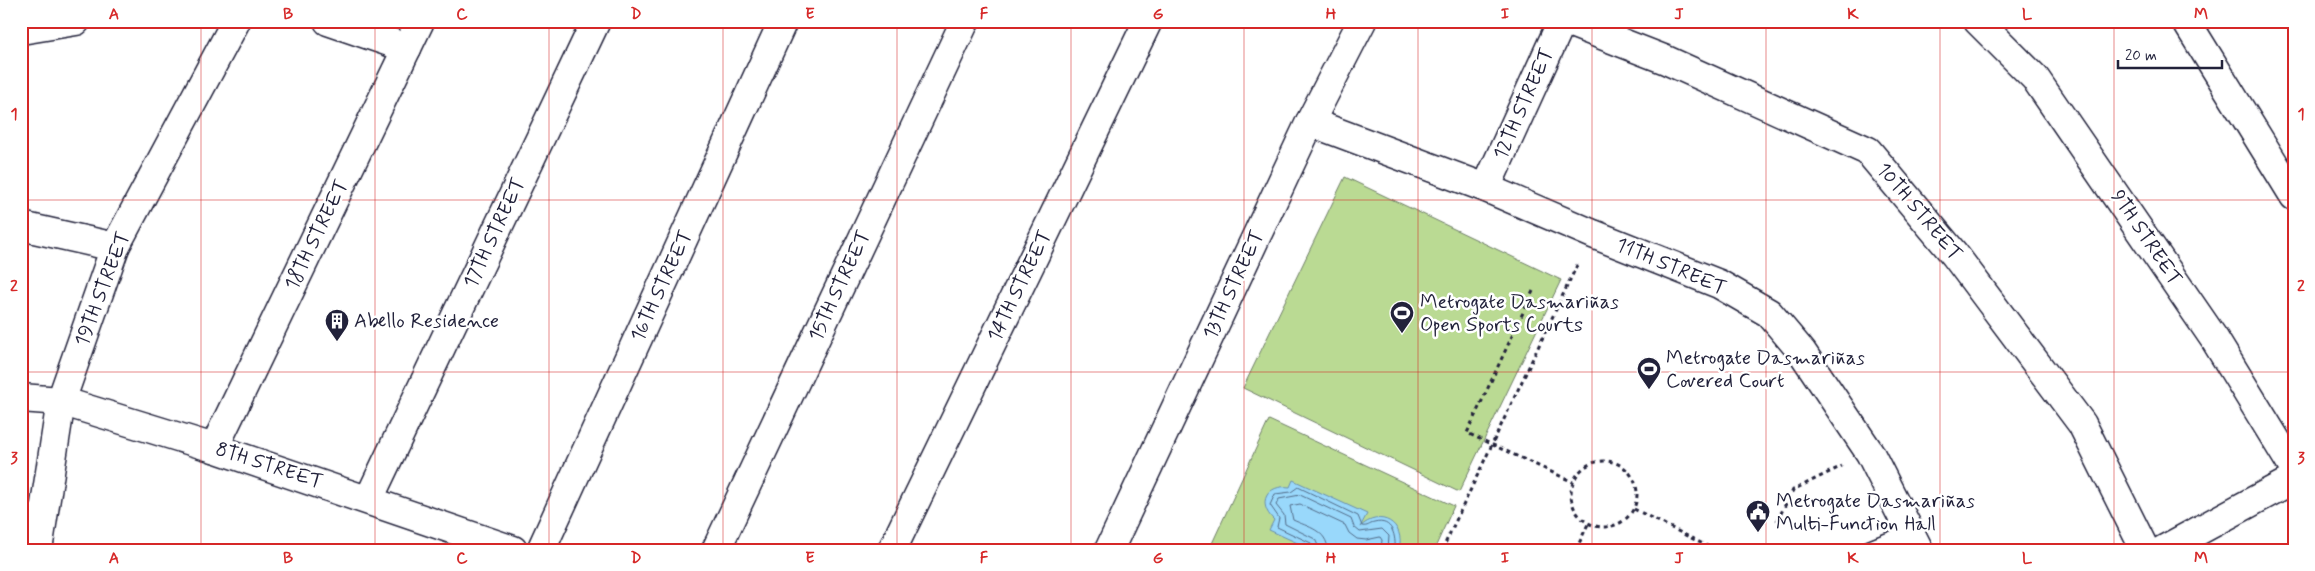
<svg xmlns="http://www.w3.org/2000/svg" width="2315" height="571" viewBox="0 0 2315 571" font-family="Mynerve,sans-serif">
<rect width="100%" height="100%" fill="#fff"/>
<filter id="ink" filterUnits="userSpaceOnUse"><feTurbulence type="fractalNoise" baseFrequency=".02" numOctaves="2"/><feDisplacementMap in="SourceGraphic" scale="10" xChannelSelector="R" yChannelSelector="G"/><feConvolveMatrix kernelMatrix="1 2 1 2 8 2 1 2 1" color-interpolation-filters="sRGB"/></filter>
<g filter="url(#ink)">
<g fill="#bada93" stroke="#6e7e67">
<path d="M1345,177l216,103 -102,212 -216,-104z"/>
<path d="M1269,420l185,86 -20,44h-225z"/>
</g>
<path fill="#99d8fb" stroke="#698fae" d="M1293,480l74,34 -7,13c20,-19 46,-4 39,23h-86l-44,-20 5,-10c-18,-17 -7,-36 16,-33z"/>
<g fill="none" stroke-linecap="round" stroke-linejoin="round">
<g stroke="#526b88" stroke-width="1">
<path d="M1314,550l-3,-7 -34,-16 2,-9 -9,-13 5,-11 16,-2 7,-5 60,29 4,10c6,1 7,-2 12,-3 19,-5 22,14 21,27"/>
<path d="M1320,550l-5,-11 -30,-15 -1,-9 -8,-10 3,-6 21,-4 51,24 3,8 6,5 22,-3 7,7 -1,14"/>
<path d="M1328,550c-1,-20 -20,-23 -35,-30l-3,-14 10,-2 45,21 4,8 8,6 9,1 14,-3 2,3 -1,10"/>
</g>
<defs>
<path id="lane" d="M1869,550l42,-17"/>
<g id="street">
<path d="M328,21l79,27"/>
<path d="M1566,21l100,39 202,91 87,104 127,169 63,126"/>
<path d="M1978,21l57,57 180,262 79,129"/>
<path d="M2186,21l108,175"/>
<path d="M21,30l55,-9"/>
<path d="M1310,122l176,66 107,46 126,50 50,29 33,39 68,101 49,97"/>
<path d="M1486,188l76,-167"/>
<path d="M21,226l94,21"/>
<path d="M21,398l40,3 153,47 299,102"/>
<path d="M214,448l206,-427"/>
<path d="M369,499l227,-478"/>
<path d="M38,550l23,-149 54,-154 121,-226"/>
<path d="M541,550l242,-529"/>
<path d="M716,550l249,-529"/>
<path d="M892,550l256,-529"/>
<path d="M1109,550l201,-428 52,-101"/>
<path d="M2163,550l131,-71"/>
</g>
</defs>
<use href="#lane" stroke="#22223b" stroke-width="21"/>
<use href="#street" stroke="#22223b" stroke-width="31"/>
<g stroke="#22223b" stroke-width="3" stroke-dasharray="4 4" stroke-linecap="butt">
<path d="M1533,291l-66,142 106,49"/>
<circle cx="1604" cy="494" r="33"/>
<path d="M1634,509l75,38"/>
<path d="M1777,521l16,-31 49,-24"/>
<path d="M1442,550l137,-289"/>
<path d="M1576,550l12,-26"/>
</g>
<use href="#lane" stroke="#fff" stroke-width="18"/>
<use href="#street" stroke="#fff" stroke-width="28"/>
</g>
</g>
<path fill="none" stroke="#d62828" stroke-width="1" stroke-opacity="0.55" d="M201,21v529M375,21v529M549,21v529M723,21v529M897,21v529M1071,21v529M1244,21v529M1418,21v529M1592,21v529M1766,21v529M1940,21v529M2114,21v529M21,200h2273M21,372h2273"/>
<defs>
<symbol id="stadium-pin" viewBox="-11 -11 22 30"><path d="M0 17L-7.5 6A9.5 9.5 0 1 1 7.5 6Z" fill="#22223b" stroke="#fff"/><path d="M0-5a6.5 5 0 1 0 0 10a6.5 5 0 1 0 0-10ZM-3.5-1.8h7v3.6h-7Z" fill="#fff"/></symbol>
<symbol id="building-pin" viewBox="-11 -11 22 30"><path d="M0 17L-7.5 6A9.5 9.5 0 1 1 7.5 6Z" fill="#22223b" stroke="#fff"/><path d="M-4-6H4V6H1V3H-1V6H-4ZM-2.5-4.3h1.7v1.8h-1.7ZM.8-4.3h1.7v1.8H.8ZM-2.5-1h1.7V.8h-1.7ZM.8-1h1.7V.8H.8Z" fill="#fff"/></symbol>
<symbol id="civic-pin" viewBox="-11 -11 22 30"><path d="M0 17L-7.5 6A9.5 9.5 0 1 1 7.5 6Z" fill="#22223b" stroke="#fff"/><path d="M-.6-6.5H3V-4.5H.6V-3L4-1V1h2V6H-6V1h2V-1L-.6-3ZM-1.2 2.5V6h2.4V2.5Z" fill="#fff"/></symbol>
</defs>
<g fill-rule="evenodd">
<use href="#stadium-pin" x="1388" y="299" width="28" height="38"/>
<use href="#building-pin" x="323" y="307" width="28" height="38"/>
<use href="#stadium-pin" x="1635" y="355" width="28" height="38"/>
<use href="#civic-pin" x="1744" y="498" width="28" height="38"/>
</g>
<g text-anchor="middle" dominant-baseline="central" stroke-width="5" stroke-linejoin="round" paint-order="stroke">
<g font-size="20" fill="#22223b" stroke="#fff">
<text transform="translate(1524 104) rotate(-66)">12TH STREET</text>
<text transform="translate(1919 212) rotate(50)">10TH STREET</text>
<text transform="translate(495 233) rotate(-65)">17TH STREET</text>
<text transform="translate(317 235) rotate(-64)">18TH STREET</text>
<text transform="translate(2146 238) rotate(56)">9TH STREET</text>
<text transform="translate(1671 267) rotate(23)">11TH STREET</text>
<text transform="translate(1234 285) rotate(-65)">13TH STREET</text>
<text transform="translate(662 286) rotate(-65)">16TH STREET</text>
<text transform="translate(840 286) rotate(-65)">15TH STREET</text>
<text transform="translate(1020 286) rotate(-64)">14TH STREET</text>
<text transform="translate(103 289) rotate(-69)">19TH STREET</text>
<text transform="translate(269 466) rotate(18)">8TH STREET</text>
</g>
<g font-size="20" fill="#22223b" stroke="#fff" text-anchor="start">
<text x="1420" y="302">Metrogate Dasmariñas<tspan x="1420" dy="23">Open Sports Courts</tspan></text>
<text x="354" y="321">Abello Residence</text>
<text x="1666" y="358">Metrogate Dasmariñas<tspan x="1666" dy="23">Covered Court</tspan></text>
<text x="1776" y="501">Metrogate Dasmariñas<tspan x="1776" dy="23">Multi-Function Hall</tspan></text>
</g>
</g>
<rect width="2315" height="571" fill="none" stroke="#fff" stroke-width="55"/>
<path d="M2118 60v8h104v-8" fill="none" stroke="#22223b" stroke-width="2.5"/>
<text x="2125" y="60" font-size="15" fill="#22223b" stroke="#ffffff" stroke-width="4" paint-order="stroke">20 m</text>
<rect x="28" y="28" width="2260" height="516" fill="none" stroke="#d62828" stroke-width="2"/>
<g font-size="16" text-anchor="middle" font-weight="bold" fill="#d62828">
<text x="114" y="19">A</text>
<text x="288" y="19">B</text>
<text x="462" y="19">C</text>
<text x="636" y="19">D</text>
<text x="810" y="19">E</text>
<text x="984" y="19">F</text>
<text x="1158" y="19">G</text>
<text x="1331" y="19">H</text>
<text x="1505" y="19">I</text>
<text x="1679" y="19">J</text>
<text x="1853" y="19">K</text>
<text x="2027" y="19">L</text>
<text x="2201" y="19">M</text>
<text x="14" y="119">1</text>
<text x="2301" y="119">1</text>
<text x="14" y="291">2</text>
<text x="2301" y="291">2</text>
<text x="14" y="463">3</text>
<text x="2301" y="463">3</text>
<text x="114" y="563">A</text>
<text x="288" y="563">B</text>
<text x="462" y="563">C</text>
<text x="636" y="563">D</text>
<text x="810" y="563">E</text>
<text x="984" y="563">F</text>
<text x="1158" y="563">G</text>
<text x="1331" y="563">H</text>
<text x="1505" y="563">I</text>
<text x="1679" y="563">J</text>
<text x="1853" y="563">K</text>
<text x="2027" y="563">L</text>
<text x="2201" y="563">M</text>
</g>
</svg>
